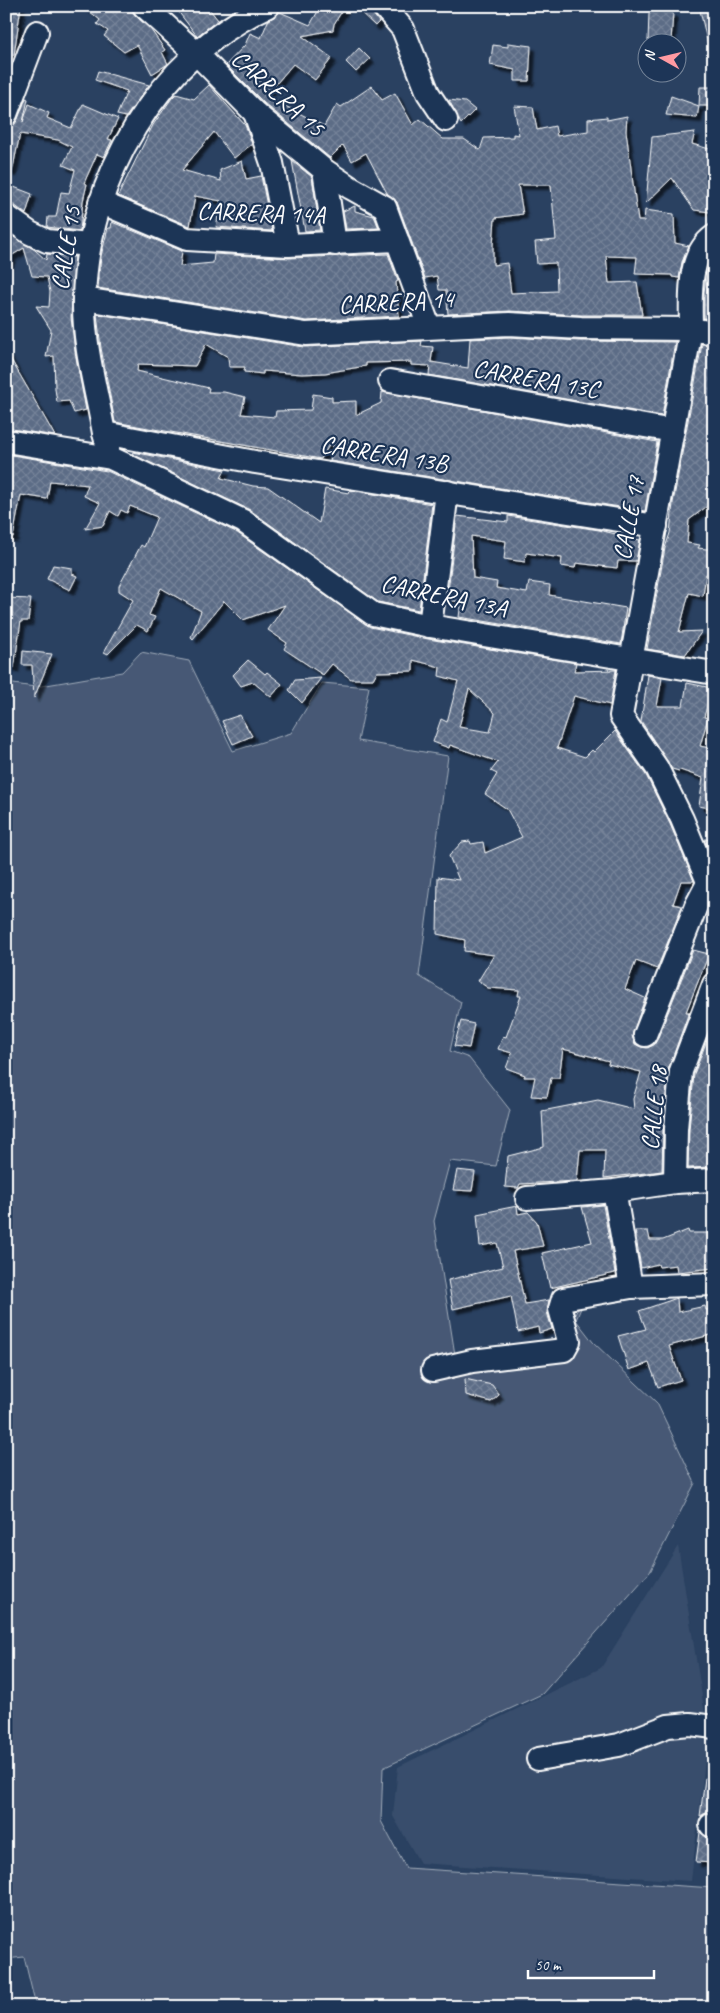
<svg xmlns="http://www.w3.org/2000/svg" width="720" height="2013" viewBox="0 0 720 2013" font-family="Caveat,sans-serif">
<defs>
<pattern id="building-cross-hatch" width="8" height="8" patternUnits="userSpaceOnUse" patternTransform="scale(1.25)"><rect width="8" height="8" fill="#5b6c86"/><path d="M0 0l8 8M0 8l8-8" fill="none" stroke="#748298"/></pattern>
<filter id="shadow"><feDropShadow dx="4.5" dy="4.5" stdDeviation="1" flood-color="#0009"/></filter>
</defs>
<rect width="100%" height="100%" fill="#2a4161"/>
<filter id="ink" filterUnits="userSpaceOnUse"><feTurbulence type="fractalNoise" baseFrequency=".02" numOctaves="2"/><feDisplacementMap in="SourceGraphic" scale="10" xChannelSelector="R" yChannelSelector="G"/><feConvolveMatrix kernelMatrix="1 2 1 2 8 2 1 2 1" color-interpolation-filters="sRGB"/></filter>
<g filter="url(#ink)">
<path fill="#394e6c" d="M678,1546l30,188 -17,147 -271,-18 -27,-47 5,-49 203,-99z"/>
<path fill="#465975" stroke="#a2acba" d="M141,652l48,9 44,90 58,-18 31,-50 47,4 -11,54 90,15 -29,220 42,26 -11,49 19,7 41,52 -14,56 -46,-5 -16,60 21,134 104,-12 30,-54 -13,31 17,22 64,61 38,80 -45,89 -108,122 -159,74 -2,53 25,47 308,20v119h-678l-12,-50 -18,2v-1276l29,4 87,-15z"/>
<g fill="url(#building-cross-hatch)" stroke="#fff" fill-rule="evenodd" filter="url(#shadow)">
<path d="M6,6h15l-7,49h-8z"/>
<path d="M83,6h48l4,9 16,15 14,20 -3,2 6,12 -16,10 -15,-29 -13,7 -20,-16 4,-5 -11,-7 3,-4z"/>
<path d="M174,6h33l11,14 -21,16z"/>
<path d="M321,6h24l-11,18 -1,6 -31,6 30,22 -17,22 -22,-16 -27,32 58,30 13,-22 4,3 31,-21 10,14 13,-7 18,32 7,-6 23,20h21l16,11 4,-12 29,-1v-3l6,1 -5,-29 19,1 4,23 18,-4 2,10 31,-5v-12l19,-2v3l20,-4 -1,15 12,90h6l1,-11 29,4 1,29 14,3 -7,16 -3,16 -7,-1v-2l-37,-1 2,-17 -31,-1 3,27 28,-1 5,33h-61l-71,-4 -62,3 -2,-24h-7l-2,-14 -12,2 -28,-76 -10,-9 -21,-40 -14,8 -9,-16 -13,13 -66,-55 -38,-38 19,-20 5,-12 11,5 7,-17 12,-9 30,13zM518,185h33l5,55 -21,2 2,22 19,-1 1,28 -46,2 -4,-30 -14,2v-20l2,-27 28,-4z"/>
<path d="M354,6h16l3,8 6,8 -4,4z"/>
<path d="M699,6h15v39h-6z"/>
<path d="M659,12l14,1 -2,28h-23l1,-28z"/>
<path d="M508,43l23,3 -2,35h-14v-11l-25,-5 3,-20 15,2z"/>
<path d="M359,48l11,11 -14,13 -10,-10z"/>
<path d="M98,71l51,14 -23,32 -9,-2 10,-24 -32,-11z"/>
<path d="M209,85l36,40 7,19 -18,14 -20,-26 -32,38 39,11 -1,-11 22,-9 4,18 15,-3 11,55 -56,-4 5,-26 -26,-5 -5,30 -72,-30 35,-71 19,-27 4,-4 18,5z"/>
<path d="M700,87h14v19h-15z"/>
<path d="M671,96l28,10 -2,12 -31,-3z"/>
<path d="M26,98l2,1 -5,23 6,-18 20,9 -2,5 24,10 12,-24 35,15 -10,20 4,1 -8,17 -7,-3 -13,29 3,1 -4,17 -3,30 -33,-4 1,-10h8l5,-25 8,1 6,-23 -12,-5 9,-18 -14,-7 -38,-6 -8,38 -6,-1v-37l3,-7 6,-3 3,-5z"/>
<path d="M449,100l16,2 10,8 -14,14z"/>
<path d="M695,132l-3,12 21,6 -3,22h4v20l-5,-1 1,21 -16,-2 -22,-32 -26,25 6,-66z"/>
<path d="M292,161l20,16 8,53 -15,1z"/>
<path d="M6,184l26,10 -6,20 -12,-9 -8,-2z"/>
<path d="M355,206v5l19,5 5,12 -33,1 -3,-18z"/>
<path d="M112,222l70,29 -2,15 33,-3 1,-9 75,4 99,-4 10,27 -2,1 3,34 -92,5 -209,-33 3,-32 7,-28h3z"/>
<path d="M6,232l29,18 11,10 1,-6 28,3 -4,60 4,35 11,58 -12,3 -5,-12 -12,1 -2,-13 -1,-33 -8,1 5,-27 -15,-24 13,1 1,-15 -3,-15 -15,-1 -8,-28 -13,8 -3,8 -2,-1z"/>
<path d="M714,255v50l-2,14 -8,-1v-26l3,-22z"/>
<path d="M97,314l207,33 118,-6 -1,5 12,1 -2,15 37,6 2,-29 39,-2 71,4 95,1 -13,74 -233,-41 1,-9 -19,-1v-3l-45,1v3l-41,7 -23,1 -39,-3v3l-19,-2 1,-5h-16l-1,-10 -22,-13 -11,22 -57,-2 -1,7 72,17 -1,4h16l21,5 -4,17 34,3 1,-6 35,-1 2,-16 19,3v5l24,-1v14l25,-12 1,-11 275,50 -12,69 -315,-50 5,-26 -14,24 -206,-37 -14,-74z"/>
<path d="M702,344l12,2v141l-4,17 -21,16 -2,23 13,2 -2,3 16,2v26l-8,-2 -3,22 -14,-3 -10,39 23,-1 -17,24 -38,-6 18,-101 5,-15 3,-30z"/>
<path d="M6,351l25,43 24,42 -49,-8z"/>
<path d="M133,452l92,18 -4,8 32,8 15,1 51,36 6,-34 24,4 1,-3 82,14 -13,106 -41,-8 -128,-92 -118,-56z"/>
<path d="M6,454l101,17 129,61 134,95 58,12 148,24 -2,8 42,-1 -6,35 -36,-9 -17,52 28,9 7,-7 2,2 21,-21 31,44 24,49 24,57h-13l-8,23 9,2 -25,63 -21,-8 -11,28 20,9 -13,38 3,8 6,3 6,1 7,-3 3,-5 36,-90 16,4 -23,58h3l-21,58 -5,59 -1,42 -58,7 1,-28h-25l-3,31 -57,3 -2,4 -13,-1 3,-31 36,-9 -2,-36 56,-11 36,9 -1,-10 8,-27 -33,-8 1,-3 -46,-12 -4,29h-8l-4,19 -16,-1 4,-19h-11l1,-2 -19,-7 6,-15 -14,-4 5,-13 3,1 15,-41h-3l1,-6 -31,-2 -10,-7 16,-26 -30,-4 1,-11 -28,-6 1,-57 21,3 -10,-24 13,-14 8,-1 1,3 12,-2 2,11 37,-16 -15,-28 -22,-15 12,-20 -6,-3 7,-9 -48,-17 -1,3 -16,-6 8,-23 6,3 11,-41 -19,-5 1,-9 -27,-7v11l-36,1 -4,7h-22l-19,-15 -9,11 -39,-26 3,-6 -19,-13 17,-25 -42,15 -19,-19 -31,38 -2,-2 10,-26 -40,-23 -12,27 6,2 -7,14 -11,-6 -29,29 -4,-2 29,-52 -14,-9v-5l22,-41 3,2 13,-30 -27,-11 -3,7 -6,-3 -3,6 -8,-5 -7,15 -18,3 15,-26 -16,-7 4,-11 -38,-4 -3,18 -26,-4 -8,42h-7zM469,689l26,24 -5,19 -31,-5z"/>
<path d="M457,516l51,6v-6l91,14 41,10 -4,21h-18l-1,7 -41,-5 -1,5 -14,-2 1,-8 -36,-5 -1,9 -21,-3 2,-18 -35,-5 2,42 24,4 -1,6 31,5 2,-11 21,3 -1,10 77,13 -5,36 -162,-27 2,-15 -14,-2z"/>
<path d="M53,565l19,3v6l5,2 -7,14 -23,-11z"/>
<path d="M6,598l25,1 -3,22h-7l-7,47 -8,-1z"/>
<path d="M23,651l29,3 -18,44 -2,-33h-10z"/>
<path d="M248,660l17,14 2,-2 15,12 -11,13 -18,-15 -12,4 -8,-11z"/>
<path d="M648,675l14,3 -5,28h26l4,-23 25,5 -8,29 4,1 -8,28 14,3v60l-15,-3 4,-28 -23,-8 -1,1 -7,-2 -31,-48z"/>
<path d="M321,678l-19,25 -13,-13 6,-10z"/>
<path d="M240,715l12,21 -19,8 -11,-23z"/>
<path d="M705,839l9,1v21z"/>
<path d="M461,1021l13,3 -5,24 -15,-2z"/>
<path d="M714,1022v145l-26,1 1,-38 5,-56z"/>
<path d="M457,1170l18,2 -3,19 -19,-1z"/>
<path d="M603,1205l12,68 -65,15 -8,-35 50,-11 -10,-35z"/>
<path d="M517,1206l1,8 10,-2 9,10 6,24 -30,5 12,53 24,-4 -2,12 5,17 -13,4 -1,-6 -20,5 -7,-36 -58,13 -5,-29 55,-13 -6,-24 -17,3 -3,-32z"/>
<path d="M688,1230l1,3h25v35l-37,4 -1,-7 -17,2 -1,-3 -17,4 -6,-37h13l2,9h13z"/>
<path d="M677,1298l1,14 27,-6 1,4 8,-2v26l-45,12 12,34 -23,7 -9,-24 -20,7 -11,-34 28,-7 -7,-18z"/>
<path d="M465,1379l27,6 7,10 -8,7 -25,-7z"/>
<path d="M705,1778l9,1v33h-6l-8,4z"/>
<path d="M700,1832l6,5 8,2v24l-18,-1z"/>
</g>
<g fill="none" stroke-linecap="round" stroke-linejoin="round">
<defs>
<g id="minor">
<path d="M144,6l52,47 59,60 69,57 27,18 34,19 44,120"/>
<path d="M383,6l20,23 25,64 18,27"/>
<path d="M255,113l17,50 16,82"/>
<path d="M6,114l31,-82"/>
<path d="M324,170l11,74"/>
<path d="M100,202l87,37 101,6 109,-5"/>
<path d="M6,216l24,17 17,8 42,4"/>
<path d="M714,236c-28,20 -23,63 -23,93l-70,387 36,52 25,51 32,77"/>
<path d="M84,299l222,35 203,-10 72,4 110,1 23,4"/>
<path d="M390,381l283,50"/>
<path d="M104,433l151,29 401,64"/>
<path d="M6,441l105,17 132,63 130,93 57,12 284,47"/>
<path d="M108,448l-4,-15c-8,-44 -21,-89 -20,-134 3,-121 73,-241 184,-293"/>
<path d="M430,626l17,-134"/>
<path d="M645,1035l51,-129 12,-23"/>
<path d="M675,1182l1,-53 5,-58 33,-87"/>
<path d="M527,1198l87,-7 61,-9 39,-2"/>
<path d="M616,1201l15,86"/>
<path d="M433,1370l39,-9 92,-11 5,-9 -9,-32 3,-10 68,-12 83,-3"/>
<path d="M538,1759l81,-14 49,-19 22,-2 24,3"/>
<path d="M711,1825l3,1"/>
</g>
</defs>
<use href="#minor" stroke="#fff" stroke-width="26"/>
<use href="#minor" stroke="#1d3557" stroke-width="22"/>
</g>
</g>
<g text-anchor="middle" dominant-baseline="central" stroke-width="4.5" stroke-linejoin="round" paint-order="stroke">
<g font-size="25" fill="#fff" stroke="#1d3557">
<text transform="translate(278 93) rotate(42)">CARRERA 15</text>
<text transform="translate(261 213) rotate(2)">CARRERA 14A</text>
<text transform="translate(66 248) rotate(-81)">CALLE 15</text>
<text transform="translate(396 302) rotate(-3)">CARRERA 14</text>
<text transform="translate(536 379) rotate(10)">CARRERA 13C</text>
<text transform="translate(384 454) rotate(9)">CARRERA 13B</text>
<text transform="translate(629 518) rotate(-80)">CALLE 17</text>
<text transform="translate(444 596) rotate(12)">CARRERA 13A</text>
<text transform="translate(654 1108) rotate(-84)">CALLE 18</text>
</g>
</g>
<rect width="720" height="2013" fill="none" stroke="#1d3557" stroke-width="25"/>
<rect x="12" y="12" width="695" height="1988" fill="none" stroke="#fff" stroke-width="2" filter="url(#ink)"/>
<g transform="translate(662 58) rotate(278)"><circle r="24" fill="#1d3557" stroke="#77869a"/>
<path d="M0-4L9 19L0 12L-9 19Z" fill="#ff9aa2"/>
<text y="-8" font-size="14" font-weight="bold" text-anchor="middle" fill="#ffffff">N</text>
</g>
<path d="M528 1970v8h126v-8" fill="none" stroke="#ffffff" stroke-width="2.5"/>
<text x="535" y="1970" font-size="15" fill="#ffffff" stroke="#1d3557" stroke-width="4" paint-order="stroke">50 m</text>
</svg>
